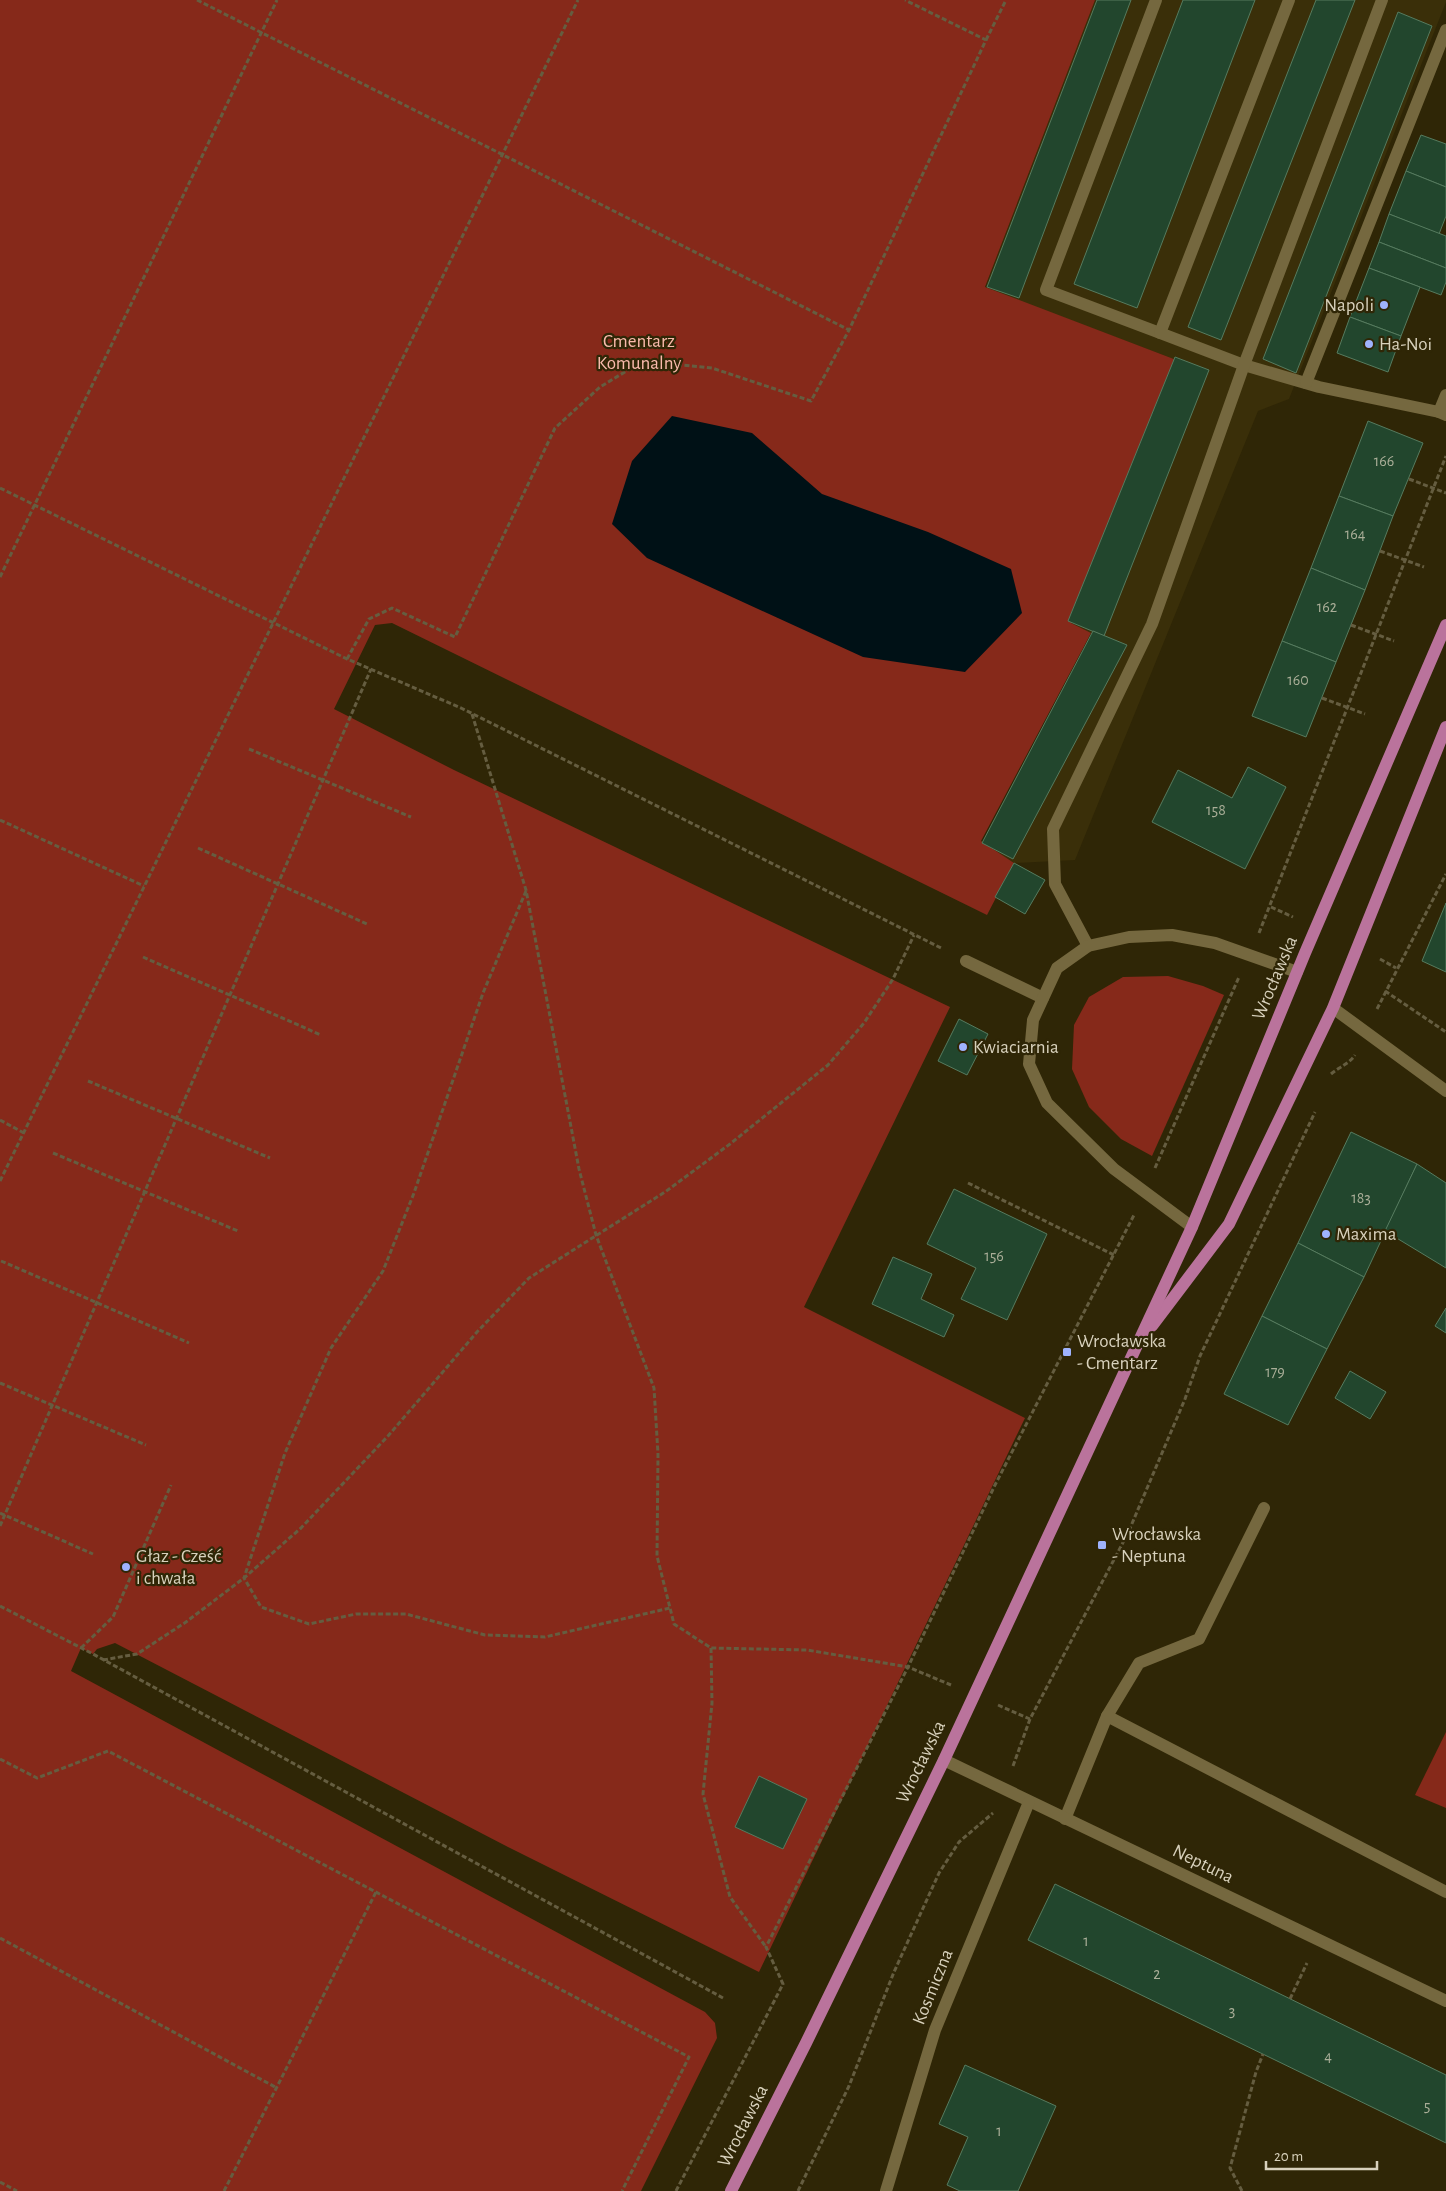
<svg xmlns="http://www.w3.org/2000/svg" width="1446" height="2191" viewBox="0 0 1446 2191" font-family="'Alegreya Sans',sans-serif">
<rect width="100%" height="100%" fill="#2f2606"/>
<path fill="#3a2f09" d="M1095,0h351v2l-157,397 -31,12 -183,449 -61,3 -32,-20 109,-209 -20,-11 108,-262 -194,-73z"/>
<g fill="#86291a">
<path d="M0,0h1095l-110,287 194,74 -108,262 20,10 -110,208 33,22 -27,52 -595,-292 -17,2 -41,84 120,61 496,237 -146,300 221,111 -266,554 -251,-125 -393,-204 -18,6 -4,5 -12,-6 -10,23 634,341 10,11 2,15 -76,153h-641z"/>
<path d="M1168,976l35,10 21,9 -72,161 -31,-17 -32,-32 -17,-38 2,-44 15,-28 34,-20z"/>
<path d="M1446,1732v76l-31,-13z"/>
</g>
<path fill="#001116" d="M672,416l80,17 70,61 106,38 83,37 11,44 -57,59 -102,-15 -216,-99 -35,-34 20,-63z"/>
<g fill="#22462d" stroke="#567b5f">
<path d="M1097,0h34l-112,298 -32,-11z"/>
<path d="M1183,0h72l-118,308 -63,-24z"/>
<path d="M1316,0h39l-134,340 -33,-13z"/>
<path d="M1398,12l34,14 -136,347 -33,-14z"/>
<path d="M1421,135l25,9v43l-40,-16z"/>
<path d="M1406,171l40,16v29l-7,18 -50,-20z"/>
<path d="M1389,214l57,22v32l-67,-26z"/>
<path d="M1379,242l67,26v14l-5,13 -72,-27z"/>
<path d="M1369,268l51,19 -19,49 -51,-19z"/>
<path d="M1350,317l51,19 -13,36 -51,-19z"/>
<path d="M1175,357l34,13 -105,266 -36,-15z"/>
<path d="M1368,421l55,22 -30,73 -54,-20z"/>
<path d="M1339,496l54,20 -28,74 -54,-22z"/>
<path d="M1311,568l54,22 -29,72 -54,-21z"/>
<path d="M1093,631l34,14 -114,214 -31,-16z"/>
<path d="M1282,641l54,21 -30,75 -54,-21z"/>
<path d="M1248,767l38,20 -41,82 -93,-47 26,-52 54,28z"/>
<path d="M1014,863l31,17 -20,34 -30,-17z"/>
<path d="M1446,903v69l-24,-11z"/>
<path d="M959,1019l29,15 -21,41 -29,-14z"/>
<path d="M1351,1132l66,32 -53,113 -66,-34z"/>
<path d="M1417,1164l29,19v85l-61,-37z"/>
<path d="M954,1189l93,45 -40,86 -46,-21 15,-31 -49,-24z"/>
<path d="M1298,1243l66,34 -37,72 -65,-33z"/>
<path d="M893,1257l39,17 -11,25 33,16 -10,22 -72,-33z"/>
<path d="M1446,1308v25l-11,-7z"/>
<path d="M1262,1316l65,33 -39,76 -64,-31z"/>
<path d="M1350,1371l36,21 -16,27 -35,-21z"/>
<path d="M759,1776l48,23 -24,50 -48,-22z"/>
<path d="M1055,1884l391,191v68l-418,-203z"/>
<path d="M965,2065l91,41 -38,85h-58l-13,-6 21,-48 -29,-13z"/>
</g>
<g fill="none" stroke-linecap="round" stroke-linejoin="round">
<g stroke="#655d40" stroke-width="3" stroke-dasharray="5 2.5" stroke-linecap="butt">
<path d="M197,0l652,330"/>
<path d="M986,40l20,-40"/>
<path d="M1409,479l37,14"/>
<path d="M0,488l347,171 114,49 482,241"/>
<path d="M1380,551l44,16"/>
<path d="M0,577l277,-577"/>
<path d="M1351,625l43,16"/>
<path d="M347,659l22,-40 23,-11 63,29 100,-209 45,-41 43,-26 69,7 99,33 38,-71 137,-290 -81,-40"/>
<path d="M1322,698l43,16"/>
<path d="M472,714l54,176 53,279 17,66 58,153 4,66 -1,102 17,68 37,24 96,2 101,17 43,18"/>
<path d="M249,749l162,68"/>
<path d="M0,820l144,66"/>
<path d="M198,848l169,76"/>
<path d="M526,891l-43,102 -69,200 -31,78 -52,77 -46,105 -41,125 17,29 48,17 47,-10h50l79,21 60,2 125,-29"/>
<path d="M1271,907l22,10"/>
<path d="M1259,933l187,-477"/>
<path d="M143,957l178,78"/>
<path d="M1380,959l16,9"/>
<path d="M1385,991l61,41"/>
<path d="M1377,1009l69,-135"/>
<path d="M1331,1074c8,-7 18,-10 24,-19"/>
<path d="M88,1081l182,77"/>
<path d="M0,1120l24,13"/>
<path d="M53,1153l185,78"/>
<path d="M1155,1168l84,-191"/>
<path d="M0,1181l578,-1181"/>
<path d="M968,1183l146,72"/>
<path d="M1,1261l188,82"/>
<path d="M0,1383l146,62"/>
<path d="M0,1513l93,41"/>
<path d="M0,1526l371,-857"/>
<path d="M0,1606l93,48 630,344"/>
<path d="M81,1648l32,-31 58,-132"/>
<path d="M711,1648l1,55 -9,91 27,103 36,50"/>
<path d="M103,1660l34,-6 49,-32 58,-44 57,-50 87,-92 89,-104 52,-54 136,-86 65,-48 98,-79 36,-42 29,-44 21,-44"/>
<path d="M998,1705l32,14"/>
<path d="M0,1759l37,19 71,-27 581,306 -67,134"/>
<path d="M1013,1766l17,-47 98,-186 57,-134 15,-43 115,-244"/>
<path d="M0,1938l277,150"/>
<path d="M1290,1999l17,-36"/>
<path d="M0,2182l17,9"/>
<path d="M224,2191l152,-299"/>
<path d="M676,2191l107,-207 -17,-37 142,-280 87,-182 139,-270"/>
<path d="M798,2191l51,-105 45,-114 45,-99 20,-31 34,-29"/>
<path d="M1242,2191l-12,-23 26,-96 7,-18"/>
</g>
<g stroke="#75683f" stroke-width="12">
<path d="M1156,0l-110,290 114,43"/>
<path d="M1289,0l-129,333 84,32 75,22 120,25"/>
<path d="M1306,383l140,-353"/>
<path d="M1446,395l-7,17 7,3"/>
<path d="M1088,946l-33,-62 -2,-55 99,-205 92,-259 138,-365"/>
<path d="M966,961l77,37"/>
<path d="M1333,1008l113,83"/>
<path d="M1192,1227l-78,-58 -67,-66 -18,-39 4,-44 24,-52 31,-22 41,-9 43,-2 43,8 82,29"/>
<path d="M1107,1716l32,-53 60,-24 65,-131"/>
<path d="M1065,1819l42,-103 339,176"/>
</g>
<g stroke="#75683f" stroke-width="12">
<path d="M944,1760l502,241"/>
<path d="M886,2191l49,-161 94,-228"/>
</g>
<g stroke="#ba739c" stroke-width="12">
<path d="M1152,1326l77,-102 104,-216 113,-281"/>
<path d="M731,2191l75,-148 138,-283 248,-533 113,-274 141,-328"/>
</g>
</g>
<g fill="#9fb3fd" stroke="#2f2606" stroke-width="2">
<circle cx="1384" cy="305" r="5"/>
<circle cx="1369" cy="344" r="5"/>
<circle cx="963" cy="1047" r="5"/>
<circle cx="1326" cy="1234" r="5"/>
<rect x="1062" y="1347" width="10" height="10" rx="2.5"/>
<rect x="1097" y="1540" width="10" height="10" rx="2.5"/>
<circle cx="126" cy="1567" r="5"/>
</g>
<g text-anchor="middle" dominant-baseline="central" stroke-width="4.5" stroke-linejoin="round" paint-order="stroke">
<g font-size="16" fill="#aaae98">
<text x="1384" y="461">166</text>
<text x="1355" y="534">164</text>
<text x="1327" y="607">162</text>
<text x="1298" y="680">160</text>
<text x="1216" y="810">158</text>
<text x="1361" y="1198">183</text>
<text x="994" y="1256">156</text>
<text x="1275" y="1372">179</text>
<text x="1086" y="1941">1</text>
<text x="1157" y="1974">2</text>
<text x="1232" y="2011">3</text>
<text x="1328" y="2056">4</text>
<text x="1427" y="2106">5</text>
<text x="999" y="2131">1</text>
</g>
<g font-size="19" fill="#d8d1bc" stroke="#2f2606" text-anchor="start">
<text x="1374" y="305" text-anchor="end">Napoli</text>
<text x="1379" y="344">Ha-Noi</text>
<text x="973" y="1047">Kwiaciarnia</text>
<text x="1336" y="1234">Maxima</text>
<text x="1077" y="1341">Wrocławska<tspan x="1077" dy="22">- Cmentarz</tspan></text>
<text x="1112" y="1534">Wrocławska<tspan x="1112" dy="22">- Neptuna</tspan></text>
<text x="136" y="1556">Głaz - Cześć<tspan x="136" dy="22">i chwała</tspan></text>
</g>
<g font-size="19" fill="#fabaac" stroke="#2f2606">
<text x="639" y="341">Cmentarz<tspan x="639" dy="22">Komunalny</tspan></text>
</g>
<g font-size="19" fill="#d8d1bc" stroke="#2f2606">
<text transform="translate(1275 978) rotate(-67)">Wrocławska</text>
<text transform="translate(921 1762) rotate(-64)">Wrocławska</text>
<text transform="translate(1203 1864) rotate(26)">Neptuna</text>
<text transform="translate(933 1987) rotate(-68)">Kosmiczna</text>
<text transform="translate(743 2126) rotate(-63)">Wrocławska</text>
</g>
</g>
<path d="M1266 2161v8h111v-8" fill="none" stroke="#d8d1bc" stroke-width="2.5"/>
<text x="1274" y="2161" font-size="15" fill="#d8d1bc" stroke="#2f2606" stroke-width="4" paint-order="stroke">20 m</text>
</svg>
